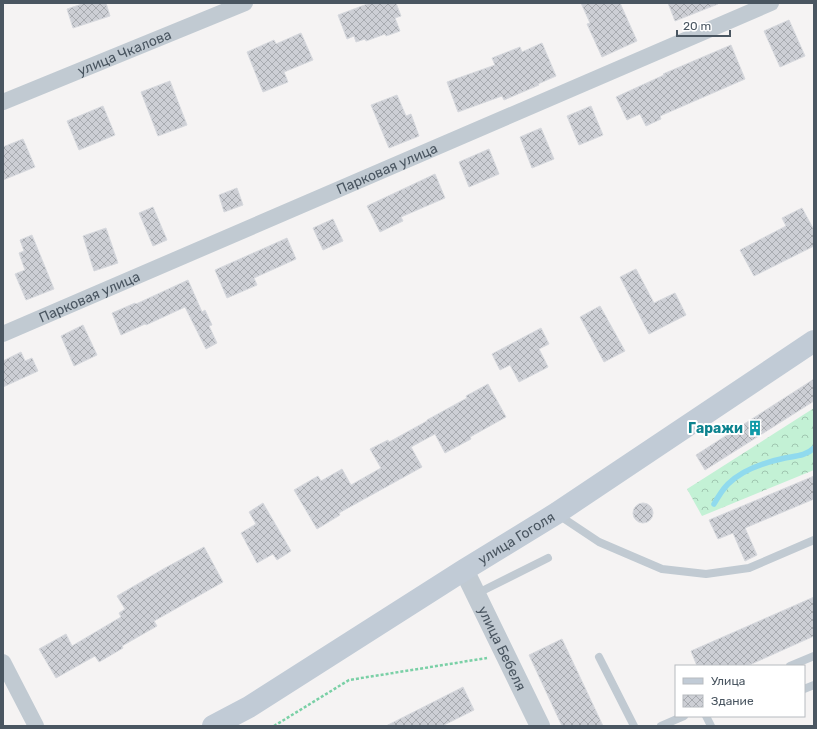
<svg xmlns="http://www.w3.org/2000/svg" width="817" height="729" viewBox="0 0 817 729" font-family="Rubik,sans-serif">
<defs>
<pattern id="forest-crowns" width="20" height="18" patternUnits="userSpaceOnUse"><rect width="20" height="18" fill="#c3f1d5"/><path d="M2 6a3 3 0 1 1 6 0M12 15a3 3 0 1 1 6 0" fill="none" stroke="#a0c6b0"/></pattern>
<pattern id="building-cross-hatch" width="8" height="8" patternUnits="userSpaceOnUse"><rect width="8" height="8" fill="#cdcfd5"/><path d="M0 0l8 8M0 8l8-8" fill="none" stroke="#a8abb0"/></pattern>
</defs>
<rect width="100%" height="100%" fill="#f5f3f3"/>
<path fill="url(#forest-crowns)" d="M814,408v62l-112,46 -15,-27z"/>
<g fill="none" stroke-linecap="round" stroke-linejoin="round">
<path stroke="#90daee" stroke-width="5.5" d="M714,504c4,-7 8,-14 14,-20 14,-14 38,-22 57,-26 10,-2 21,-2 29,-10"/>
</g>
<g fill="url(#building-cross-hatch)" stroke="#d7d9de">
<path d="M85,3h21l4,13 -37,12 -6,-19z"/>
<path d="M370,3h26l5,13 -6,2 5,13 -14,5 -1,-2 -19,7 -1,-2 -9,3 -2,-6 -7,3 -9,-24z"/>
<path d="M581,3h39l17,38 -35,16 -15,-33 3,-1z"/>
<path d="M668,3h50v1l-43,17z"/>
<path d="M789,20l16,36 -25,11 -16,-36z"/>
<path d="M301,33l12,27 -29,12 4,10 -25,10 -16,-40 27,-12 2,4z"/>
<path d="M542,43l14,33 -18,8 1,1 -35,15 -2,-4 -44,16 -11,-30 48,-17 -3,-7 28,-11 2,5z"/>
<path d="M731,45l14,34 -85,37 1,3 -15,7 -6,-12 -13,6 -11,-23 48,-22 -1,-1z"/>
<path d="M170,81l17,44 -29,11 -17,-44z"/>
<path d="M397,95l9,21 5,-2 8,22 -30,12 -18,-43z"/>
<path d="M103,106l12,29 -36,15 -12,-29z"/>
<path d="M591,106l12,29 -24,10 -12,-29z"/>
<path d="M541,128l13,31 -22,9 -12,-31z"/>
<path d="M23,139l12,28 -32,13v-33z"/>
<path d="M489,149l10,25 -30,13 -10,-25z"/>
<path d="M435,174l10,24 -44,19 2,4 -23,11 -13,-26z"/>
<path d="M237,188l6,17 -19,7 -5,-17z"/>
<path d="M153,207l14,33 -14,6 -14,-33z"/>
<path d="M802,208l12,22v16l-60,30 -14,-26 46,-24 -4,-8z"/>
<path d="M333,219l10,22 -20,9 -10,-22z"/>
<path d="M106,228l12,35 -24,8 -11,-35z"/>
<path d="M32,235l22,54 -28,11 -11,-26 10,-4 -6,-17 5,-2 -4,-11z"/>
<path d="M287,238l9,21 -42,19 3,7 -30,13 -12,-28z"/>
<path d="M636,269l18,34 21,-10 11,22 -37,19 -29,-57z"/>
<path d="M188,280l14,32 3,-2 7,15 -3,1 8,17 -11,6 -21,-42 -39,18 -1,-1 -24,11 -9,-22 23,-10 1,1z"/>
<path d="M600,306l25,45 -21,11 -24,-45z"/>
<path d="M83,325l14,30 -23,11 -13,-30z"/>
<path d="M541,328l8,16 -10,5 9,18 -29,15 -9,-17 -10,5 -8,-16z"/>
<path d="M21,352l4,9 7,-3 6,13 -35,16v-26z"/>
<path d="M814,379v22l-109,69 -9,-15z"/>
<path d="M488,384l18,33 -36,20 1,2 -26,14 -10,-19 -24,13 11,20 -83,46 1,2 -23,14 -23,-39 24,-14 3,5 21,-12 9,16 30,-17 -11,-19 18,-9 1,2 38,-21v-1l40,-22 -1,-2z"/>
<path d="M814,476v23l-69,29 12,27 -12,6 -12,-28 -15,6 -9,-19z"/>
<circle cx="643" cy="513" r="10"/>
<path d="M263,503l28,48 -14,9 -4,-6 -16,9 -16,-30 15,-9 -7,-12z"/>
<path d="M204,547l19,35 -69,39 3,5 -35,20 1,2 -24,14 -4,-6 -39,22 -17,-29 27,-15 6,12 49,-29 -2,-4 6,-4 -8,-13 48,-28z"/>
<path d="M814,597v39l-67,30h-50l-6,-15z"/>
<path d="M562,639l41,87h-41l-33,-71z"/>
<path d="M463,687l11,23 -32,16h-56z"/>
</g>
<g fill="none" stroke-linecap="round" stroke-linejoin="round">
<path stroke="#7ad0a6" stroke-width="2.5" stroke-dasharray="3 2" stroke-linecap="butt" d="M274,726l75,-46 138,-22"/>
<g stroke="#c1cad2" stroke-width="8">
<path d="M557,514l42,28 63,27 44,5 43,-6 65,-28"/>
<path d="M476,594l72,-36"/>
<path d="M599,657l35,69"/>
<path d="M790,666l24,-10"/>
<path d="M804,689l10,-4"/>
<path d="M706,716l5,10"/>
<path d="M661,726l23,-10"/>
</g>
<g stroke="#c1cad2" stroke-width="16">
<path id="s1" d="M3,102l242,-99"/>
<path id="s2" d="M3,334l768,-331"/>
<path d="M3,662l33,64"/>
</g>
<path stroke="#c1cad2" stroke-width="20" id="s3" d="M464,570l76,156"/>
<path stroke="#c1cbd6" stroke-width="22" id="s4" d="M213,726l36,-19 215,-137 93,-57 257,-172"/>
</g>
<defs>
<symbol id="building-bare" viewBox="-9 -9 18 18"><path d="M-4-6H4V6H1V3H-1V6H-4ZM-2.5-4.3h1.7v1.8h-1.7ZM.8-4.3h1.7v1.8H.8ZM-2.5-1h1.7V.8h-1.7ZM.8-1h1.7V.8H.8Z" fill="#0f9aa8" stroke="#fff" stroke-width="2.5" paint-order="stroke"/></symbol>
</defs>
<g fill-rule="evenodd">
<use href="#building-bare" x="744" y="417" width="22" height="22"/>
</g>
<g text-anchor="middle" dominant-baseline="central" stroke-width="4" stroke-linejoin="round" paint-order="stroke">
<g font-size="14" fill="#4a5661" stroke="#fff">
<text stroke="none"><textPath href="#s1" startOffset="131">улица Чкалова</textPath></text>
<text stroke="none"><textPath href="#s2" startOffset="418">Парковая улица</textPath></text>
<text stroke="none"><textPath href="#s2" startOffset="94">Парковая улица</textPath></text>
<text stroke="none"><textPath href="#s4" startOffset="357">улица Гоголя</textPath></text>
<text stroke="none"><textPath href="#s3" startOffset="87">улица Бебеля</textPath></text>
</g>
<g font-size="14" font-weight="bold" fill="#0d838f" stroke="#fff" text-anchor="end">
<text x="743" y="428">Гаражи</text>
</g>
</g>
<rect width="817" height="729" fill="none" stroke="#4a5661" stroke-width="8"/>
<rect x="675" y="665" width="130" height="52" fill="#ffffff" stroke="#b7bbc0"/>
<rect x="683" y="678" width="20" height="6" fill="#c1cbd6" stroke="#b7bbc0"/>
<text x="711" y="685" font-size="12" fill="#4a5661">Улица</text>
<rect x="683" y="695" width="20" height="12" fill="url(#building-cross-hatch)" stroke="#b7bbc0"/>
<text x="711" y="705" font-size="12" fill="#4a5661">Здание</text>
<path d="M677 30v6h53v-6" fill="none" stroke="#4a5661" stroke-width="2"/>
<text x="683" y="30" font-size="12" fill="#4a5661" stroke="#ffffff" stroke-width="3" paint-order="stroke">20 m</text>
</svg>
